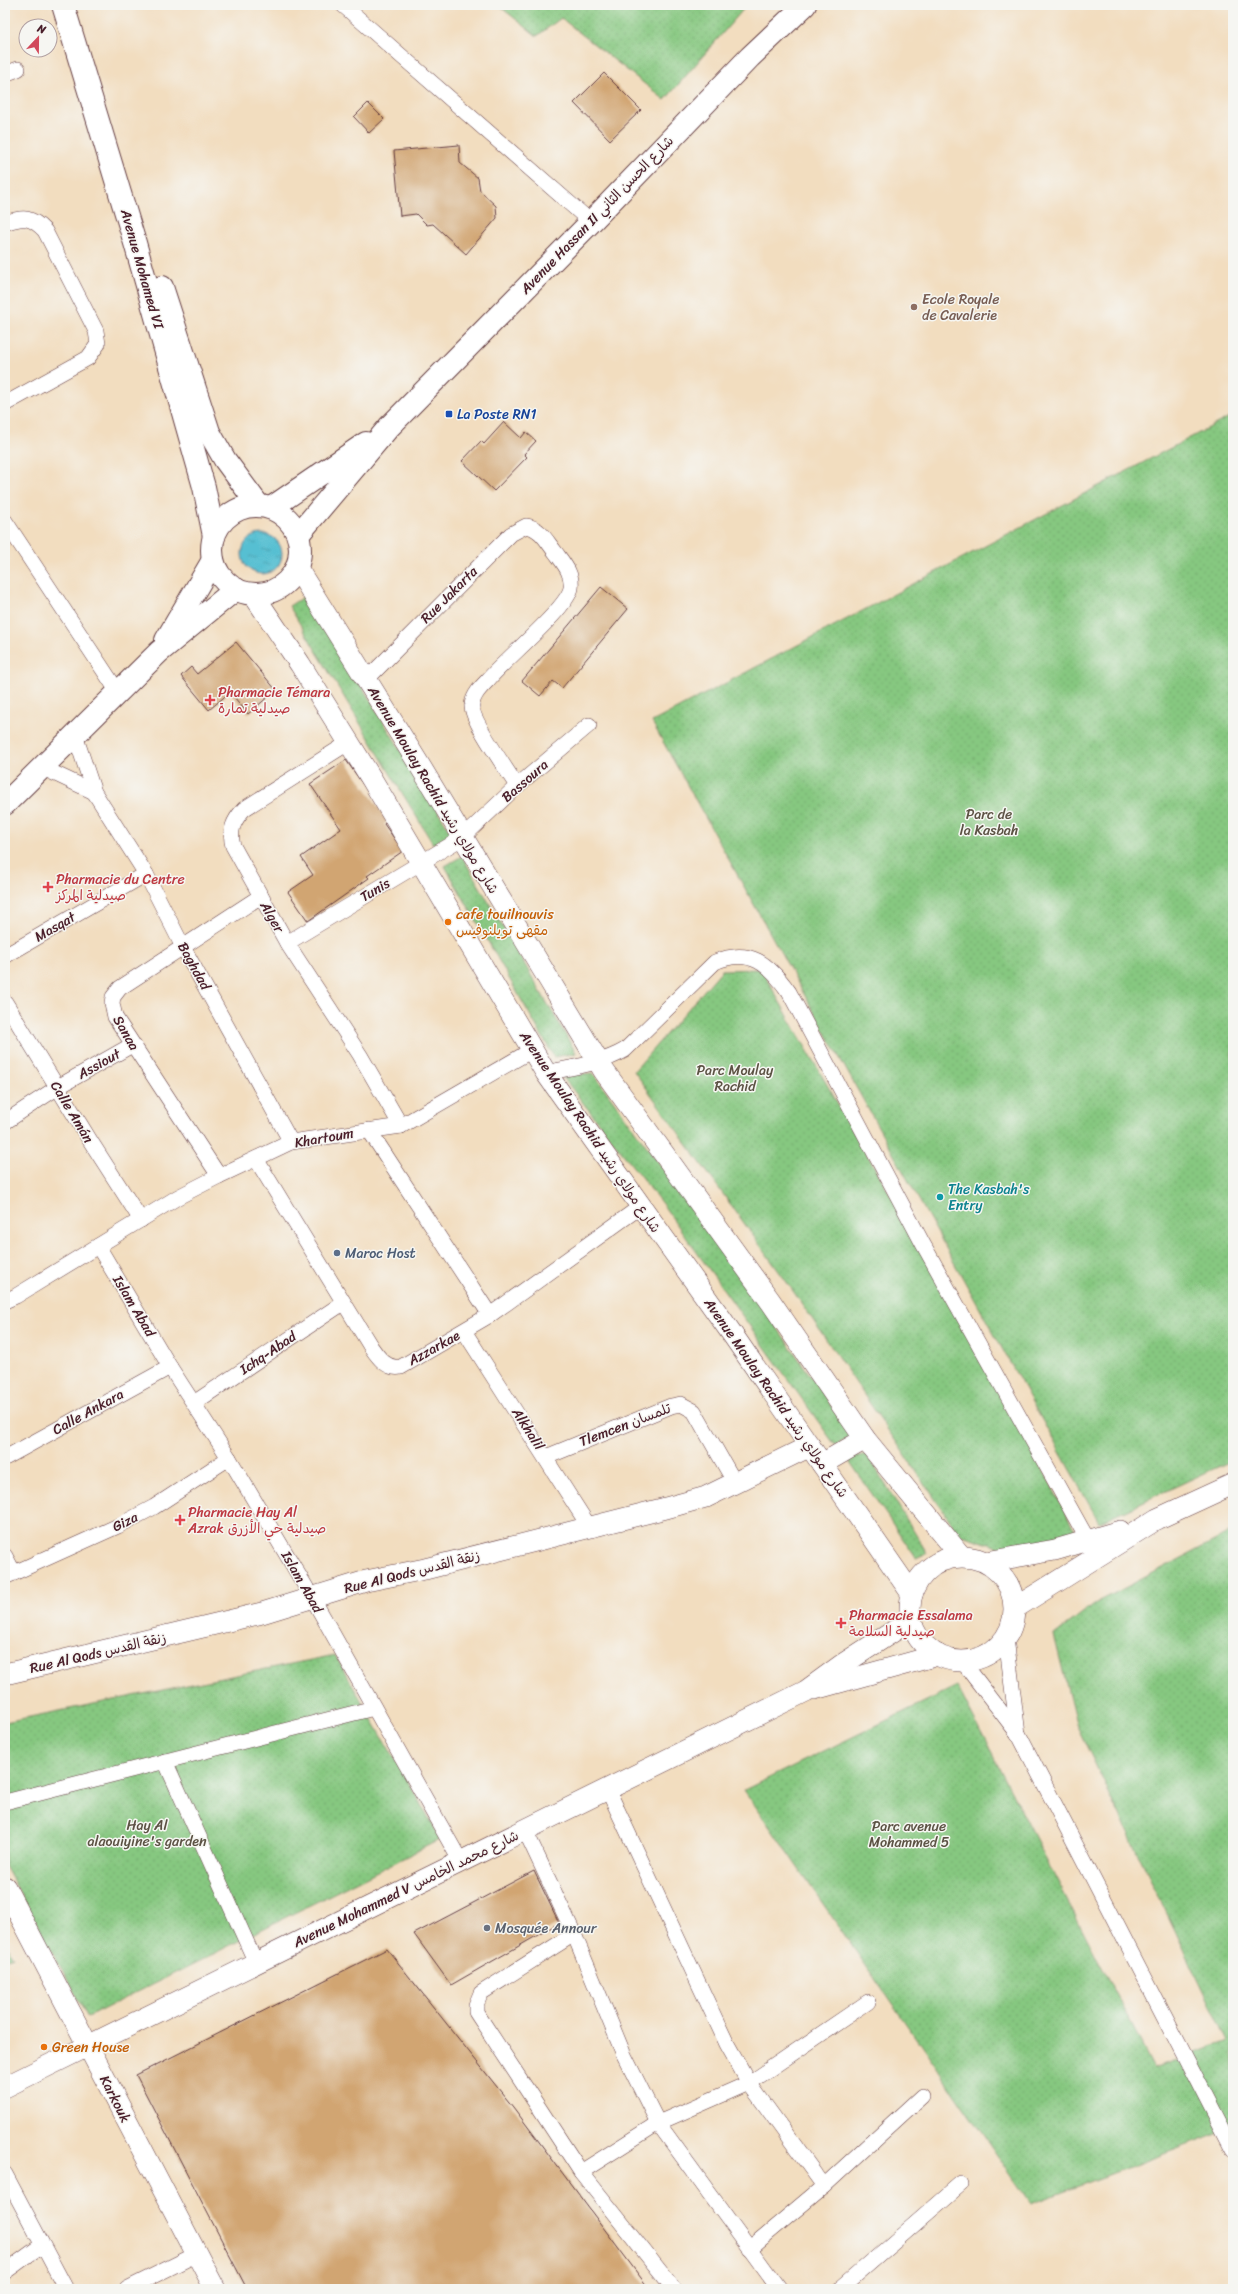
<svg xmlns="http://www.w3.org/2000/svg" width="1238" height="2294" viewBox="0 0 1238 2294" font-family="Sriracha,'Playpen Sans Arabic',sans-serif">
<defs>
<pattern id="grass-dots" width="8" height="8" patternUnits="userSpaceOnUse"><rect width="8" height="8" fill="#86c880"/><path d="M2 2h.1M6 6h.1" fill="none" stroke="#75ab6f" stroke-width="1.8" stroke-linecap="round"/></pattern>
<pattern id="water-ripples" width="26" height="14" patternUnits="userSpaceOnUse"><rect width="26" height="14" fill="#56bfd2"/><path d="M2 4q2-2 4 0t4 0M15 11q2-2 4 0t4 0" fill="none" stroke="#499bab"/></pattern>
</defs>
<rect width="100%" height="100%" fill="#f6f6f2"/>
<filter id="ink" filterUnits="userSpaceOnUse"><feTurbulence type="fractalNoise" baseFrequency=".025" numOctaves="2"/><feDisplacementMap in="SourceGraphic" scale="8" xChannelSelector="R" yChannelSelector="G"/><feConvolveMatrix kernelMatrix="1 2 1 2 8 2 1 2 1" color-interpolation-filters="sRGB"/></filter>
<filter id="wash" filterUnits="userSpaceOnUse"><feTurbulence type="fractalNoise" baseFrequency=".012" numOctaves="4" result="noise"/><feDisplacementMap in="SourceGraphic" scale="16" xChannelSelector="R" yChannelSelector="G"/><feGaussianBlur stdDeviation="0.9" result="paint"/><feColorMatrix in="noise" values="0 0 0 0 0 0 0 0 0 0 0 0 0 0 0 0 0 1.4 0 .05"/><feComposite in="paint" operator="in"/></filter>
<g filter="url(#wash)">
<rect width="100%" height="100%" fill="#f2ddbf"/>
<g fill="url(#grass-dots)" stroke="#687456">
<path d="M498,5h249l-82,95 -104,-82 -24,18z"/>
<path d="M1233,415v1045l-134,62 -447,-800z"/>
<path d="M306,595l146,239 -19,10 -144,-238z"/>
<path d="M462,856l114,197 -22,4 -109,-191z"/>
<path d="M761,969l97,170 109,186 111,211 -59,18 -60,-20 -168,-246 -157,-217 88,-101z"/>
<path d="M593,1073l140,191 120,173 -18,8 -172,-240 -101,-129z"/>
<path d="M867,1454l60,99 -11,5 -68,-99z"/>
<path d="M1233,1531v597l-202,76 -287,-414 213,-104 197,382 74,-27 -152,-317 -22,-89 40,-31z"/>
<path d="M335,1655l106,184 -353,178 -83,-151v-144z"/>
<path d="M5,1943l8,14 -8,3z"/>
</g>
<circle fill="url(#water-ripples)" stroke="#506f7e" cx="262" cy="554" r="20"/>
<g id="blocks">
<g fill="#d1a572">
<path d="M604,73l37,37 -31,30 -36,-37z"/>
<path d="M368,103l16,16 -15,14 -15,-16z"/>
<path d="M459,145l1,18 18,15 2,13 16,15 1,12 -31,36 -33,-30 -6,1 -11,-11 -16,2 -6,-65z"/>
<path d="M504,422l17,16 5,-6 10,9 -12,13 3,3 -33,34 -32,-30 19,-20 3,3z"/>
<path d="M601,587l27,22 -66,79 -9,-7 -13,15 -18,-15z"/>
<path d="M236,642l40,48 -28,24 -18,-22 -21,18 -28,-34 10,-9 6,7z"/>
<path d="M346,760l42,61 -4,3 19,27 -36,25 2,2 -61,43 -20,-29 25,-17 -12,-18 40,-28 -31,-45z"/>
<path d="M534,1871l25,52 -108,62 -37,-51z"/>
<path d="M387,1949l126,158 134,179 -7,3h-393l-111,-214z"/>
</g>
</g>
</g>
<g filter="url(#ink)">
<use href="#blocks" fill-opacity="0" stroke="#633c41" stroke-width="1"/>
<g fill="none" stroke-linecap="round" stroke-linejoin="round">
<defs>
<g id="street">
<path d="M343,5l248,217"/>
<path d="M5,74l13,-5"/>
<path d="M5,223c19,-7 27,-6 40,8l51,100 2,13 -10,14 -83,46"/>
<path d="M5,521l113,171"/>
<path d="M366,680l145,-146 15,-8c15,2 21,16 30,27 8,11 17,21 15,35 -4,21 -67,72 -83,92 -7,7 -15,15 -16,25 -2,14 36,66 45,81"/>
<path d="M75,735l19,57 52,82 38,75 107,193"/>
<path d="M348,743l-104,66c-11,12 -15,22 -11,37l54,97 73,112 41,71"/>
<path d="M41,767l53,25"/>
<path d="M287,943l175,-105 55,-52 72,-61"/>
<path d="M5,956l141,-82"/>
<path d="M5,1002l86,140 50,78"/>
<path d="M546,1073c27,-6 55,-9 79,-23l90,-88c35,-15 54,2 74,30l134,252 166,298"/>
<path d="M5,1122l53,-35 74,-42"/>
<path d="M369,1130l121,185"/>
<path d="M256,1159l115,188c7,10 16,23 30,20l89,-52 150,-108"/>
<path d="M219,1176l-104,-159 -3,-14 1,-6 7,-9 141,-92"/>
<path d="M98,1246l72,121 59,91 84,141 148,263"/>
<path d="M5,1301l11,-5 162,-99 41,-21 72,-34 110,-16 131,-76"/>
<path d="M464,1331l126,197"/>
<path d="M194,1403l149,-100"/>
<path d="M546,1457l125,-51 10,-2 13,7 41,72"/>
<path d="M5,1458l165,-91"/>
<path d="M5,1556l9,17"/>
<path d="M5,1577l113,-51 36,-19 75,-49"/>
<path d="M1006,1638l12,96"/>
<path d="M962,1661l57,74 214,415"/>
<path d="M165,1761l91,202"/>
<path d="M608,1790l119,254 22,39 75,103"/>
<path d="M5,1802l369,-94"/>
<path d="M525,1830l49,104 50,121 34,68 121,166"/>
<path d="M574,1934l-93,59 -5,12v7l105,160 93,117"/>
<path d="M581,2172l77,-49 91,-40 119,-81"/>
<path d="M5,2174l61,115"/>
<path d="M749,2249l75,-63 98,-90"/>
<path d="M5,2272l37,-27"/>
<path d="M127,2289l70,-35"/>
<path d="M840,2289l121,-105"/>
</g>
<g id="secondary">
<path d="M297,568l120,193 187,310 167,231 94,137 96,117"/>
<path d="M253,594l47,70 71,114 175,295 184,258 182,263"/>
<path d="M822,1464l43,-25"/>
<circle cx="962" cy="1609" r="52"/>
<path d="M986,1562l69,-12 65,-19"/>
<path d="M1015,1608l142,-89 76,-35"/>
<path d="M5,1674l257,-61 104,-32 59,-12 241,-61 40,-11 104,-51"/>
<path d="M815,1689l123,-34"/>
<path d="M5,1887l210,402"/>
<path d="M5,2087l801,-396 37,-27 68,-44"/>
</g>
<g id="primary">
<path d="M63,5l72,238 69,244 10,49"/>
<path d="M162,287l47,145 16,28 34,46"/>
<circle cx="256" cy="550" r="44"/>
<path d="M271,508l95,-65"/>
<path d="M298,535l91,-108 202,-205 159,-165 55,-52"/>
<path d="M166,640l47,-80"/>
<path d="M5,804l154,-152 77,-63"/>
</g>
</defs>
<use href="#street" stroke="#633c41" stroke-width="16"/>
<use href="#secondary" stroke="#633c41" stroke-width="22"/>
<use href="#primary" stroke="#633c41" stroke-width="24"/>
<use href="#street" stroke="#fff" stroke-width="15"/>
<use href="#secondary" stroke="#fff" stroke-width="21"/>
<use href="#primary" stroke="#fff" stroke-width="22"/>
</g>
</g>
<circle fill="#8d6e63" stroke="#f6f6f2" stroke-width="1.5" cx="914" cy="307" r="4"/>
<rect fill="#1a4fb4" stroke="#f6f6f2" stroke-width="1.5" x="445" y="410" width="8" height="8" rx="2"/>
<g fill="#e0444e" stroke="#f6f6f2" stroke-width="1.5">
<path d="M208 694h4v4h4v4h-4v4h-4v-4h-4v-4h4z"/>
<path d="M46 881h4v4h4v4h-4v4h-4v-4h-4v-4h4z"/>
<path d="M178 1514h4v4h4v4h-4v4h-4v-4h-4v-4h4z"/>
<path d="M839 1617h4v4h4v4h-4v4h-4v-4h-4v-4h4z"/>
</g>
<g fill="#e8710a" stroke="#f6f6f2" stroke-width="1.5">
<circle cx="448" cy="922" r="4"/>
<circle cx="44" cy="2047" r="4"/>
</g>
<circle fill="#0f9aa8" stroke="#f6f6f2" stroke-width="1.5" cx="940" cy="1197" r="4"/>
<circle fill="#5c6f8a" stroke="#f6f6f2" stroke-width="1.5" cx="337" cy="1253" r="4"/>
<circle fill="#6b7280" stroke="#f6f6f2" stroke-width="1.5" cx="487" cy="1928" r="4"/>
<g text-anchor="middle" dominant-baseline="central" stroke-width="3" stroke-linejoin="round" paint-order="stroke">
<g font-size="14" fill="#4a1f2b" stroke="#f6f6f2">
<text transform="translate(597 215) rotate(-46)">Avenue Hassan II شارع الحسن الثاني</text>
<text transform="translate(142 269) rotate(74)">Avenue Mohamed VI</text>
<text transform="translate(449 595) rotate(-45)">Rue Jakarta</text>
<text transform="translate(525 781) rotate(-41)">Bassoura</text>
<text transform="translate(433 790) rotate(59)">Avenue Moulay Rachid شارع مولاي رشيد</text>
<text transform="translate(375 890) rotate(-31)">Tunis</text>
<text transform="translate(272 917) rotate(60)">Alger</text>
<text transform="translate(55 927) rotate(-30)">Masqat</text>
<text transform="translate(194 966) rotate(61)">Baghdad</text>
<text transform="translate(126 1033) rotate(60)">Sanaa</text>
<text transform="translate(99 1064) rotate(-29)">Assiout</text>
<text transform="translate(72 1112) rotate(59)">Calle Amán</text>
<text transform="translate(590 1132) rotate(56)">Avenue Moulay Rachid شارع مولاي رشيد</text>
<text transform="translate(324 1138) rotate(-10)">Khartoum</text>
<text transform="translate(134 1306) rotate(59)">Islam Abad</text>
<text transform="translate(434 1348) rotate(-29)">Azzarkae</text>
<text transform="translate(268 1353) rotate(-34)">Ichq-Abad</text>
<text transform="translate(776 1398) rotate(55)">Avenue Moulay Rachid شارع مولاي رشيد</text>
<text transform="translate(88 1412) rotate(-29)">Calle Ankara</text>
<text transform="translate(625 1425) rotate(-21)">Tlemcen تلمسان</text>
<text transform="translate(528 1429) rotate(57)">Alkhalil</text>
<text transform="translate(125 1522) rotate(-26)">Giza</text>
<text transform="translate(412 1572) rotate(-14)">Rue Al Qods زنقة القدس</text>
<text transform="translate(302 1582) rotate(60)">Islam Abad</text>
<text transform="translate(98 1653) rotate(-13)">Rue Al Qods زنقة القدس</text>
<text transform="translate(406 1889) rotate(-26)">Avenue Mohammed V شارع محمد الخامس</text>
<text transform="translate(115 2099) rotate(63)">Karkouk</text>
</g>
<g font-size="14" fill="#785e54" stroke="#f6f6f2" text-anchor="start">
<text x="922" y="299">Ecole Royale<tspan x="922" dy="16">de Cavalerie</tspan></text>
</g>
<g font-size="14" fill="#164399" stroke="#f6f6f2" text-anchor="start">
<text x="457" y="414">La Poste RN1</text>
</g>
<g font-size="14" fill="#be3a42" stroke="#f6f6f2" text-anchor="start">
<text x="218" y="692">Pharmacie Témara<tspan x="218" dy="16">صيدلية تمارة</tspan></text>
<text x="56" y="879">Pharmacie du Centre<tspan x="56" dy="16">صيدلية المركز</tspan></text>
<text x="188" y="1512">Pharmacie Hay Al<tspan x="188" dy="16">Azrak صيدلية حي الأزرق</tspan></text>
<text x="849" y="1615">Pharmacie Essalama<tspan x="849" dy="16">صيدلية السلامة</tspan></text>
</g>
<g font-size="14" fill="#5c5244" stroke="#f6f6f2">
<text x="989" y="814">Parc de<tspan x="989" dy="16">la Kasbah</tspan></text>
<text x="735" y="1070">Parc Moulay<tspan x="735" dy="16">Rachid</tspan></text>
<text x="147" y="1825">Hay Al<tspan x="147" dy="16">alaouiyine's garden</tspan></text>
<text x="909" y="1826">Parc avenue<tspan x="909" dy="16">Mohammed 5</tspan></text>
</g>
<g font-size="14" fill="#c56008" stroke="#f6f6f2" text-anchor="start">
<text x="456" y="914">cafe touilnouvis<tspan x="456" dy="16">مقهى تويلنوفيس</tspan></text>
<text x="52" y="2047">Green House</text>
</g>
<g font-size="14" fill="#0d838f" stroke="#f6f6f2" text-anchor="start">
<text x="948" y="1189">The Kasbah's<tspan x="948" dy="16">Entry</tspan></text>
</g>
<g font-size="14" fill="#4e5e75" stroke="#f6f6f2" text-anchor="start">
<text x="345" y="1253">Maroc Host</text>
</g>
<g font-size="14" fill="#5b616d" stroke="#f6f6f2" text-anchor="start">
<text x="495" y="1928">Mosquée Annour</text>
</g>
</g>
<rect width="1238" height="2294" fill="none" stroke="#f6f6f2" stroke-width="20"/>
<g transform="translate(38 38) rotate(22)"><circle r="19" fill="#f6f6f2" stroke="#b1a0a2"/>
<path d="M0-3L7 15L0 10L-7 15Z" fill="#d1495b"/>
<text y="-6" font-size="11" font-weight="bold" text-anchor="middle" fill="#4a1f2b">N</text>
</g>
</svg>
